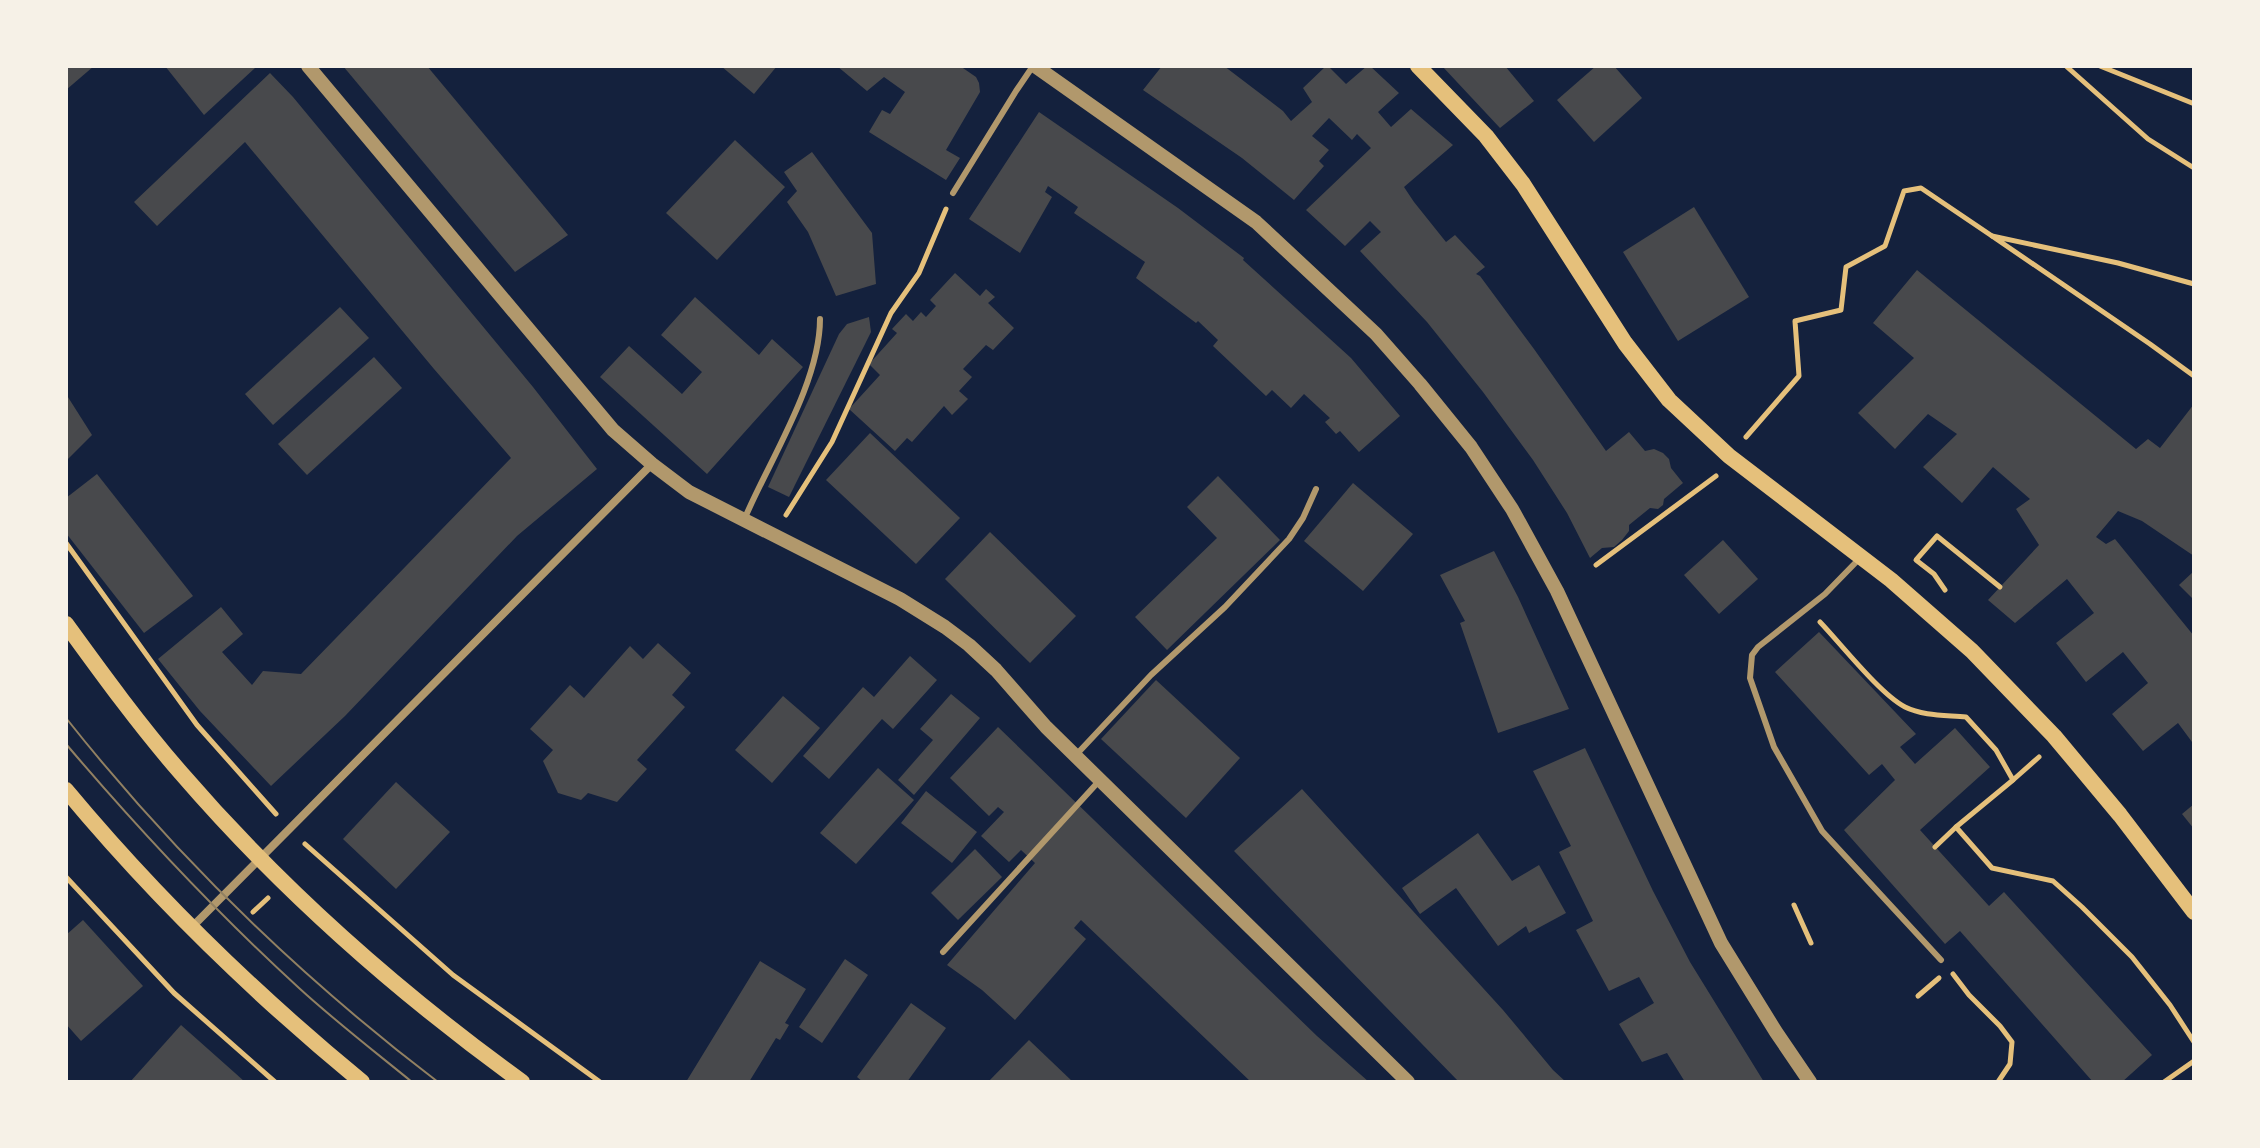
<svg xmlns="http://www.w3.org/2000/svg" width="2260" height="1148" viewBox="0 0 2260 1148" font-family="'Asap Condensed',sans-serif">
<rect width="100%" height="100%" fill="#14213d"/>
<g fill="#48494c">
<path d="M66,66h28l-28,24z"/>
<path d="M165,66h88l2,2 -51,47z"/>
<path d="M343,66h84l141,169 -53,37z"/>
<path d="M721,66h56l-23,28z"/>
<path d="M837,66h123l16,11 3,6 1,9 -34,58 14,8 -14,22 -77,-48 13,-22 8,4 15,-22 -21,-15 -17,14z"/>
<path d="M1162,66h62l59,45 8,10 21,-19 -9,-14 23,-22h2l18,18 21,-18h3l29,27 -21,19 13,15 20,-18 42,36 -49,42 10,15 32,40 9,-7 30,32 -9,7 4,2 54,73 72,102 23,-19 16,19 9,-2 9,4 6,6 2,9 12,15 -19,16 -1,6 -5,4 -8,-1 -21,17v6l-7,9 -8,7 -12,1 -12,10 -23,-45 -34,-53 -50,-68 -56,-70 -67,-71 21,-19 -11,-11 -25,25 -39,-36 65,-62 -14,-14 -5,6 -23,-22 -17,18 17,14 -10,11 5,5 -30,34 -52,-42 -99,-68z"/>
<path d="M1442,66h63l29,35 -34,27z"/>
<path d="M1596,66h18l28,32 -48,44 -37,-42z"/>
<path d="M270,73l23,24 240,290 64,82 -80,67 -172,180 -74,70 -71,-75 -42,-52 63,-52 22,27 -21,18 30,33 11,-14 38,3 210,-216 -77,-89 -189,-227 -88,84 -23,-24z"/>
<path d="M1039,112l139,96 66,50 -1,2 108,98 49,58 -41,36 -19,-21 -4,3 -11,-12 5,-4 -26,-24 -13,14 -19,-18 -6,6 -53,-50 5,-6 -20,-19 -2,2 -60,-45 9,-16 -71,-49 4,-6 -30,-21 -3,6 7,5 -32,56 -51,-34z"/>
<path d="M735,140l50,47 -68,73 -51,-47z"/>
<path d="M812,152l60,81 4,51 -40,12 -28,-64 -21,-30 10,-11 -13,-19z"/>
<path d="M1694,207l55,90 -71,44 -55,-89z"/>
<path d="M1917,270l219,179 12,-10 12,9 34,-44v152l-52,-35 -24,-10 -22,26 10,7 9,-5 79,97v104l-2,2 -14,-19 -35,28 -31,-37 36,-31 -25,-31 -37,30 -30,-39 38,-30 -27,-34 -52,44 -27,-23 51,-55 -23,-36 14,-10 -37,-32 -31,36 -39,-36 34,-33 -29,-20 -33,35 -37,-36 56,-55 -41,-35z"/>
<path d="M955,273l25,23 6,-7 9,8 -7,6 26,25 -21,22 -7,-5 -23,24 9,8 -13,14 9,8 -16,16 -8,-9 -32,36 -5,-4 -12,13 -46,-42 31,-34 -11,-11 28,-31 -5,-4 14,-15 7,7 8,-9 5,5 10,-11 -6,-6z"/>
<path d="M695,297l64,58 13,-16 31,28 -96,107 -107,-97 29,-31 53,48 20,-22 -41,-37z"/>
<path d="M340,307l29,31 -96,87 -28,-31z"/>
<path d="M869,317l2,15 -82,165 -21,-10 71,-153 8,-10z"/>
<path d="M374,357l28,31 -95,87 -29,-31z"/>
<path d="M66,394l26,41 -26,26z"/>
<path d="M870,433l90,85 -44,46 -90,-84z"/>
<path d="M97,474l96,122 -49,37 -78,-100v-35z"/>
<path d="M1218,476l62,64 -113,110 -32,-33 82,-79 -30,-31z"/>
<path d="M1353,483l60,51 -50,57 -59,-50z"/>
<path d="M990,532l86,84 -46,47 -85,-84z"/>
<path d="M1723,540l35,39 -39,35 -35,-39z"/>
<path d="M1494,551l24,46 51,112 -71,24 -38,-110 5,-2 -25,-46z"/>
<path d="M2194,571v29l-15,-15z"/>
<path d="M1819,632l97,102 -16,13 15,17 40,-36 35,39 -70,63 69,76 15,-14 148,163 -30,27h-29l-133,-151 -15,13 -101,-114 51,-50 -13,-16 -13,11 -94,-103z"/>
<path d="M658,643l33,30 -19,22 13,12 -48,53 10,9 -30,33 -29,-9 -7,7 -23,-7 -15,-32 10,-11 -23,-21 40,-44 14,13 46,-52 13,13z"/>
<path d="M910,656l27,24 -44,49 -11,-10 -53,60 -26,-23 60,-69 11,10z"/>
<path d="M1156,680l84,78 -54,60 -85,-79z"/>
<path d="M951,694l29,24 -66,77 -16,-15 35,-40 -13,-11z"/>
<path d="M783,696l37,32 -48,55 -37,-33z"/>
<path d="M998,727l319,309 52,46h-118l-170,-162 -7,8 12,11 -71,81 -33,-30 -35,-25 88,-102 -14,-13 -12,12 -28,-26 23,-24 -6,-5 -9,9 -39,-38z"/>
<path d="M1585,748l68,143 37,71 74,120h-79l-18,-29 -25,9 -23,-38 35,-21 -15,-26 -30,14 -33,-61 17,-9 -34,-69 12,-6 -38,-75z"/>
<path d="M878,768l36,32 -58,64 -36,-31z"/>
<path d="M396,782l54,50 -54,57 -53,-50z"/>
<path d="M1302,789l201,221 50,60 13,12h-107l-225,-231z"/>
<path d="M926,791l51,41 -25,31 -51,-40z"/>
<path d="M2194,804v25l-12,-15z"/>
<path d="M1478,833l34,48 27,-16 27,48 -37,20 -3,-7 -28,20 -42,-58 -36,26 -18,-26z"/>
<path d="M975,849l27,28 -44,43 -27,-27z"/>
<path d="M83,920l60,66 -62,55 -15,-17v-89z"/>
<path d="M845,959l23,16 -46,68 -23,-16z"/>
<path d="M760,961l46,28 -21,34 4,2 -9,15 -4,-2 -27,44h-63z"/>
<path d="M911,1003l35,25 -39,54h-44l-6,-5z"/>
<path d="M181,1025l54,48 10,9h-115z"/>
<path d="M1029,1040l44,42h-85z"/>
</g>
<g fill="none" stroke-linecap="round" stroke-linejoin="round">
<g stroke="#e5c07b" stroke-width="5">
<path d="M2066,66l82,73 46,29"/>
<path d="M2100,66l92,37"/>
<path d="M2194,284l-76,-21 -126,-27 158,108 44,32"/>
<path d="M1746,437l53,-61 -4,-55 46,-11 5,-43 39,-21 19,-55 17,-3 71,48"/>
<path d="M786,515l46,-73 59,-129 28,-40 27,-64"/>
<path d="M66,543l131,182 79,89"/>
<path d="M1596,565l120,-89"/>
<path d="M1945,590l-11,-16 -18,-14 21,-24 63,51"/>
<path d="M1820,622c21,22 60,72 85,85 18,9 41,8 61,10l30,33 17,30 -57,47"/>
<path d="M2013,780l26,-23"/>
<path d="M305,844l148,131 147,107"/>
<path d="M1935,847l21,-20 36,41 61,13 29,26 50,50 38,48 24,37"/>
<path d="M66,877l108,116 101,89"/>
<path d="M1794,905l17,38"/>
<path d="M253,912l15,-14"/>
<path d="M1953,974l16,21 31,31 12,16 -2,22 -12,18"/>
<path d="M1918,996l21,-18"/>
<path d="M2164,1082l30,-21"/>
</g>
<g stroke="#b1986c" stroke-width="6">
<path d="M953,193l63,-102 17,-25"/>
<path d="M744,520c25,-59 76,-137 76,-201"/>
<path d="M1861,557l-36,37 -67,53 -6,8 -2,23 24,69 48,84 119,129"/>
<path d="M1075,756l76,-81 74,-68 64,-68 14,-21 13,-29"/>
<path d="M943,952l157,-172"/>
</g>
<path stroke="#b1986c" stroke-width="8" d="M191,928l461,-464"/>
<g stroke="#b1986c" stroke-width="14">
<path d="M308,66l305,364 39,34 37,28 211,107 45,28 24,18 27,25 50,57 362,355"/>
<path d="M1035,66l221,156 120,112 44,50 51,63 41,62 45,82 164,352 55,89 34,50"/>
</g>
<g stroke="#e5c07b" stroke-width="16">
<path d="M1418,66l68,70 37,48 102,159 44,57 60,56 162,124 81,71 82,85 66,79 74,97"/>
<path d="M66,624c37,51 74,102 115,149 100,116 218,220 341,309"/>
<path d="M66,790c89,107 189,204 296,292"/>
</g>
<g stroke="#918062" stroke-width="2">
<path d="M66,718c107,135 234,259 372,364"/>
<path d="M66,744c73,86 150,168 233,244 36,33 75,63 113,94"/>
</g>
</g>
<rect width="2260" height="1148" fill="none" stroke="#f6f1e7" stroke-width="136"/>
</svg>
